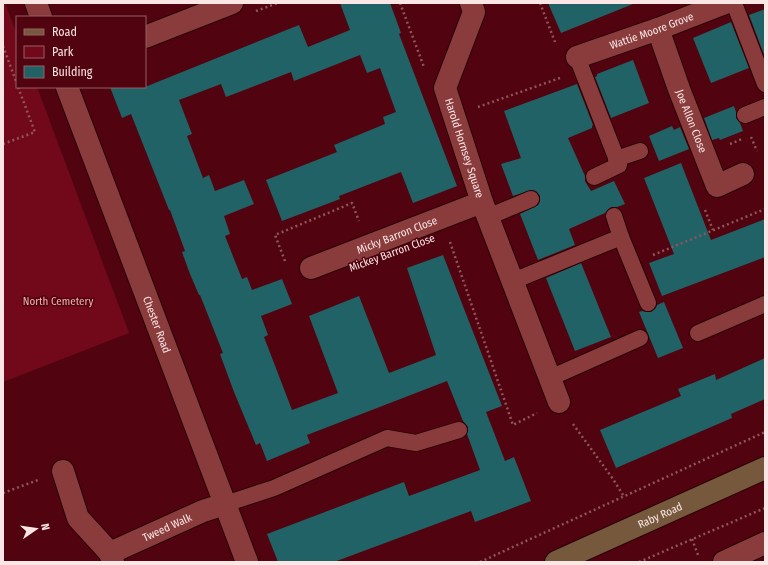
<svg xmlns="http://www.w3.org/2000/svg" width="768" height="565" viewBox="0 0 768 565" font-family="'Fira Sans Condensed',sans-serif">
<rect width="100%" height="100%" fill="#51040f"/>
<path fill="#72091a" d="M3,3h2l12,31v53h20l92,246 -126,49z"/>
<g fill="#216266">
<path d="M340,3h50l11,30 -2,1 58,152 -44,17 -12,-31 -62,24 1,3 -58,22 -16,-41 71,-28 -3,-7 51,-21 -2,-7 13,-5 -16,-44 -13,5 -7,-18 -66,26 -3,-9 -65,25 -5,-13 -42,16 13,34 -5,2 16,42 6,-3 6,16 29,-11 10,24 -30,12 6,18 -5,2 17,43 5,-2 5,13 30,-11 10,25 -31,12 7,19 -4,2 28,73 46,-17 -29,-77 50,-20 30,77 47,-18 -29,-87 36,-13 59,151 -16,6 19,49 9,-4 17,44 -56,21 -4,-11 -137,51h-56l-11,-28 137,-52 5,14 71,-26 -13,-36 1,-7 -5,-6 -16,-40 -140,54 3,8 -43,18 -7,-18 -4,2 -22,-53 -14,-38 3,-1 -23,-58h-1l-9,-21 -8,-22 3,-1 -15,-41h-1l-38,-96 -9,4 -12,-31h35l154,-62 9,22 42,-17z"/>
<path d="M548,3h85v1l-72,29z"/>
<path d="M765,9v48l-16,-42z"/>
<path d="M731,22l18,46 -38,15 -18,-45z"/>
<path d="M633,60l16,43 -38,15 -16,-41 2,-1v-2z"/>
<path d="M577,84l16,41 -1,1v2l-24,10 17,38v5l6,10 23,-10 11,23 -8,3h-6l-6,6 -36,16 6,16 -37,15 -18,-46 18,-9 2,-4v-5l-4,-5 -4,-1 -19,6 -12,-32 20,-6 -17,-47z"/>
<path d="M734,106l2,6v6l4,5 3,8 -23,9 -1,-2 -7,2 -8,-22z"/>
<path d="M672,126l2,4 6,-3 9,22 -30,12 -10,-25z"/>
<path d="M681,163l30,77 54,-21v38l-103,39 -13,-33 25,-9 -30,-76z"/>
<path d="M581,263l30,74 -36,14 -29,-73z"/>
<path d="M664,302l19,46 -25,10 -19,-46 3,-1 4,1h5l4,-3 2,-4z"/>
<path d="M765,358v41l-34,15 1,4 -116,50 -16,-38 81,-34 -3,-7 37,-15 1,6z"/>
</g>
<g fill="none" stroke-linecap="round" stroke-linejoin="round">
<defs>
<g id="lane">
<path d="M734,3l31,81"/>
<path d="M577,57l42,108 -25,12"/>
<path d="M745,115l20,-8"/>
<path d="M616,159l24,-8"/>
<path d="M614,216l7,21"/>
<path d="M488,217l43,-18"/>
<path d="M513,281l108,-44 27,66"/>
<path d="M698,333l67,-29"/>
<path d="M550,378l90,-40"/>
<path d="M225,504l49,-16 113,-50 29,5 43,-13"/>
</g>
<g id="street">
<path d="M36,3l5,14"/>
<path id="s1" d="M471,3l3,9 -29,76 37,114 77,200"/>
<path id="s2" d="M658,29l21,60 38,97 26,-12"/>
<path d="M145,37l87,-34"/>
<path id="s3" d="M577,57l81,-28 67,-26"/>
<path id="s4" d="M67,87l180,475"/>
<path id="s5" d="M311,268l171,-66"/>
<path d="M63,471l15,47 32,35"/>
<path id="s6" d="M113,562l-3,-9 93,-42 22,-7"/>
<path d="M724,562l41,-19"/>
</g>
<g id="secondary">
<path id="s7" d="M556,562l209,-94"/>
</g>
</defs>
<use href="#lane" stroke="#270205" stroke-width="18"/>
<use href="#street" stroke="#270205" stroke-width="24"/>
<use href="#secondary" stroke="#270205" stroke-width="24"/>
<g stroke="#8e565c" stroke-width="2.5" stroke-dasharray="2 3" stroke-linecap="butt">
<path d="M400,3l24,64"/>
<path d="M540,3l15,39"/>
<path d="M256,11l22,-8"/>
<path d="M3,46l14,38"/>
<path d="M478,107l82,-29"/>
<path d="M751,137l6,14"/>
<path d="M3,144l32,-12 -17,-45"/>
<path d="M730,144l12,-5"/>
<path d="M705,210l8,20"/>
<path d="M450,242l63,183 24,-12"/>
<path d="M653,255l112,-46"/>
<path d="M285,261l-10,-26 77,-32 7,18"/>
<path d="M573,424l40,55 10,16"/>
<path d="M3,493l35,-13"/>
<path d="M692,539l6,16"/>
<path d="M480,562l285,-130"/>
<path d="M639,562l126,-54"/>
</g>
<use href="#lane" stroke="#8a3c3d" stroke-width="16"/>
<use href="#street" stroke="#8a3c3d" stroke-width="22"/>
<use href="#secondary" stroke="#76583c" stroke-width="22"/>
</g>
<g text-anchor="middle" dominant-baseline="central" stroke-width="3" stroke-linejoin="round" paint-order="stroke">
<g font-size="11" fill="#fae6e5" stroke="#51040f">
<text stroke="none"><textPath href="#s3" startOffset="79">Wattie Moore Grove</textPath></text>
<text stroke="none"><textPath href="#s2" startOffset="98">Joe Allon Close</textPath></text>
<text stroke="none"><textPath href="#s1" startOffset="154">Harold Hornsey Square</textPath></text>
<text stroke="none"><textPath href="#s5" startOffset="92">Micky Barron Close</textPath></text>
<text transform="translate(392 253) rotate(-20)">Mickey Barron Close</text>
<text stroke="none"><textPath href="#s4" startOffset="254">Chester Road</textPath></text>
<text stroke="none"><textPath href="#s7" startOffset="114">Raby Road</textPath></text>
<text stroke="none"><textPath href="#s6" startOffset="72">Tweed Walk</textPath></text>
</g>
<g font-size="11" fill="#f3b1af" stroke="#51040f">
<text x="58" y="301">North Cemetery</text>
</g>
</g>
<rect width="768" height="565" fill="none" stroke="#fae6e5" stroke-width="8"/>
<rect x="16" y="16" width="130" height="72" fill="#51040f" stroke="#955e65"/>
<rect x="24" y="29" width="20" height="6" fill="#76583c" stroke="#955e65"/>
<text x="52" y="36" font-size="12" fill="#fae6e5">Road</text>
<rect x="24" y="46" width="20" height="12" fill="#72091a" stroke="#955e65"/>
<text x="52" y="56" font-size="12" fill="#fae6e5">Park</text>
<rect x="24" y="66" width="20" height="12" fill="#216266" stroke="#955e65"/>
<text x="52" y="76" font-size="12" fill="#fae6e5">Building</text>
<g transform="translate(36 529) rotate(77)" stroke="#51040f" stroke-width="3" paint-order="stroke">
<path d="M0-3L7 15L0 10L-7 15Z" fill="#fae6e5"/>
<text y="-6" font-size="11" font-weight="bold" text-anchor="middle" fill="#fae6e5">N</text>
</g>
</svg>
